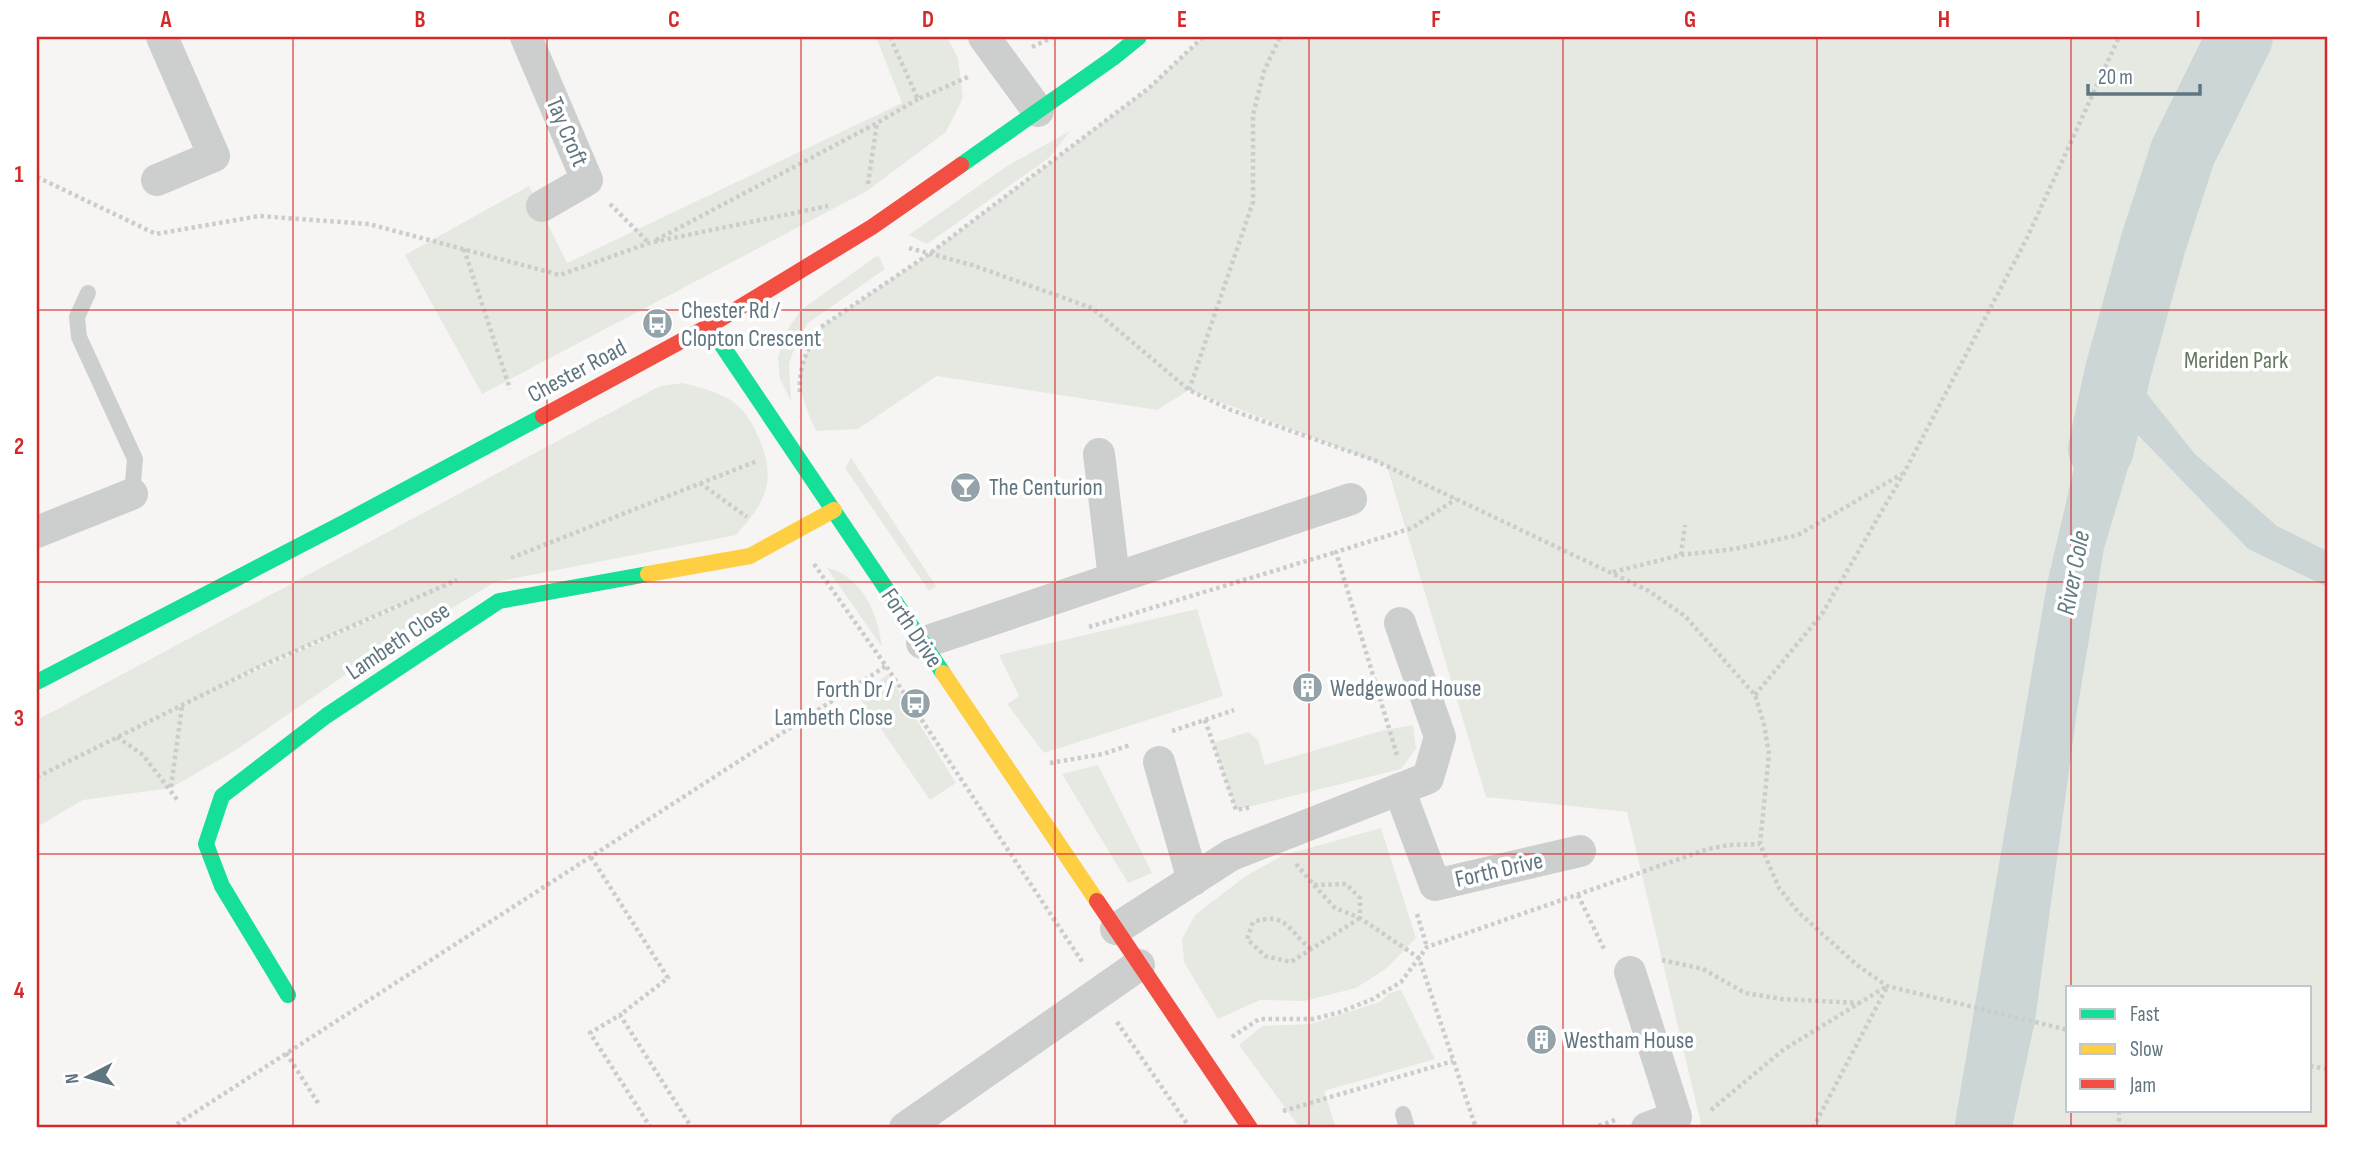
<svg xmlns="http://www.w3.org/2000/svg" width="2364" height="1165" viewBox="0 0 2364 1165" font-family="'Sofia Sans Condensed',sans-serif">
<rect width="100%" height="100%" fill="#f6f5f4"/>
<g fill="#e6e9e2" fill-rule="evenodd">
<path d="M876,37h71l11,21 5,40 -17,34 -79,59 -385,203 -77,-139 124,-69 38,77 335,-160z"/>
<path d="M1203,37h1013l-47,100 -47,127 -75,319 -67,401 -26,144h-252l-75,-316 -141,-15 -99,-331 -198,-76 -32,20 -220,-34 -79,53 -42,2c-21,-47 -23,-59 5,-104l108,-73 220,-166z"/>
<path d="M2268,37h59v514l-50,-24 -82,-73 -54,-66 9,-73 40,-105z"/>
<path d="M1070,131l-21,27 -122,86 -18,-9 98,-69z"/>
<path d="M878,255l7,14 -77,54 -12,20 -7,21 2,37 -11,-22 -2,-21 7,-25 16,-23z"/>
<path d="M683,383c15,4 32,8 46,16 23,13 43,59 38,85 -4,21 -18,36 -31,51l-241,47 -131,80 -128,88 -65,38 -88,12 -46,27v-107l623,-334zM400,605l1,1 -190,85 50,-25z"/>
<path d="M2138,434l110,115 79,38v541h-315l23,-106 42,-310 27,-163zM2068,988h242v123h-242z"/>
<path d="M851,458l85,128 -7,5 -84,-123z"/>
<path d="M826,567c37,10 51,45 56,80z"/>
<path d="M1197,609l26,87 -179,57 -37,-49 12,-8 -20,-41z"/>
<path d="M888,674l68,109 -26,17 -71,-103z"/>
<path d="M1413,725l3,24 -15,20 -165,41 -23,-67 35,-11 10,8 7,25 119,-35z"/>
<path d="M1098,765l54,108 -24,10 -66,-109z"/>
<path d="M1381,828l35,110 -29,30 -31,20 -52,13 -44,-1 -42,19 -34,-57 -2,-23 13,-24 52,-40 37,-20z"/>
<path d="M1401,990l34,69 -111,32 12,37h-36l-61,-83 23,-19 48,-2 70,-22 9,-9z"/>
</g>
<path fill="#cdd6d7" d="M2104,340l91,114 82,72 50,25v36l-79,-38 -110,-114 -34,114 -27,163 -42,310 -23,106h-58l93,-545z"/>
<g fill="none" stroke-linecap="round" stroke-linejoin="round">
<path stroke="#cdd6d7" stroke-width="66" d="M2101,449l17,-78 35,-127 30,-92 57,-115"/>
<g stroke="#cbcccc" stroke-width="4.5" stroke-dasharray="3.5 3.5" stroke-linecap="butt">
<path d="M890,37l28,62 52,-23"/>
<path d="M1032,47l21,-10"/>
<path d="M37,177l119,57 103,-18 110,8 191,51 89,-32 179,-37"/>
<path d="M868,184l9,-61"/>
<path d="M610,204l39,39"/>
<path d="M656,240l221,-117 41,-24"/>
<path d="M909,248l63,17 120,43 97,82 42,20 143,50 275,131 36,25 70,79 9,29 5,30 -9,90 19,44 19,24 59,53 30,21 181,44"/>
<path d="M464,249l46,140"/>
<path d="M1189,390l64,-188v-87l11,-44 16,-34"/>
<path d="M800,392c-2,-25 8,-45 21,-65l108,-73 220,-166 54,-51"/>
<path d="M700,483l47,34"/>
<path d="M1681,555l4,-30"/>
<path d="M511,558l246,-97"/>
<path d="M814,564l72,102 197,297"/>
<path d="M1613,572l68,-17 53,-6 64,-14 104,-61"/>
<path d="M1089,627l247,-75"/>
<path d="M1755,695l67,-81 82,-141 122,-233 93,-203"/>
<path d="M1205,720l31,90 16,-3"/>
<path d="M1172,731l62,-21"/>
<path d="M117,737l26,18 36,47"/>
<path d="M1397,755l-61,-203 76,-24 44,-29"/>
<path d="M1050,763l53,-9 27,-9"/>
<path d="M37,777l224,-111 196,-86"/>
<path d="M171,787l11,-81"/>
<path d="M591,857l77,121 -48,37"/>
<path d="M1296,864l18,21 32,-1 14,14v20l59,40 57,170"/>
<path d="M1314,885l21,23 25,10"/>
<path d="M1578,895l26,54"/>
<path d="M1417,914l10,33"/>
<path d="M1311,949c-23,-18 -24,-38 -58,-27l-6,17 18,17 26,6 69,-44"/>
<path d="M1662,960l41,9 42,24 37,6 77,4"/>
<path d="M1117,1022l73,106"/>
<path d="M1232,1037l27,-18h54l27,-7 33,-13 28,-17 26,-35 281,-98 21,-4 31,-1"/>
<path d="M286,1053l34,53"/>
<path d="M2310,1066l17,3"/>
<path d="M1711,1110l72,-60 104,-64"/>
<path d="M1283,1111l170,-50"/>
<path d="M2119,1111v17"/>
<path d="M171,1128l715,-462"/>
<path d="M651,1128l-61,-95 30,-18 72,113"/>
<path d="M1592,1128l23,-8"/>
<path d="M1813,1128l74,-141"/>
</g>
<g stroke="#cdcfcf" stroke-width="16">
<path d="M88,293l-11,24 2,20 56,122 -3,35"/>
<path d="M1403,1114l4,14"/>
</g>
<g stroke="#cdcfcf" stroke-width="32">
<path d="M526,37l61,143 -45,26"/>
<path d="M984,37l54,74"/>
<path d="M157,180l57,-24 -52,-119"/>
<path d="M1099,454l15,124"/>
<path d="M37,532l95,-38"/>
<path d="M922,643l429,-144"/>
<path d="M1159,762l34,118"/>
<path d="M1399,789l36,96 145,-34"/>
<path d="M1116,929l115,-74 197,-77 12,-41 -40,-114"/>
<path d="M1630,972l46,145 -29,11"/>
<path d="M905,1128l234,-163"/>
</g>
<g stroke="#16e098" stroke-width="16">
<path d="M961,165l152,-107 26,-21"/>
<path d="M709,326l234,347"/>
<path d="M37,682l308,-160 198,-106"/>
<path d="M288,995l-66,-109 -16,-42 16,-48 104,-80 173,-115 149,-27"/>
</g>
<g stroke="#ffcf43" stroke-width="16">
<path d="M648,574l102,-18 84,-46"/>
<path d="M943,673l154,228"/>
</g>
<g stroke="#f24e42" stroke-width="16">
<path d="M543,416l166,-90 163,-99 89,-62"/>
<path d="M1097,901l153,227"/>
</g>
</g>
<path fill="none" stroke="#d62828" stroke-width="2" stroke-opacity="0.55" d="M293,37v1091M547,37v1091M801,37v1091M1055,37v1091M1309,37v1091M1563,37v1091M1817,37v1091M2071,37v951M37,310h2290M37,582h2290M37,854h2290M2071,1111v17"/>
<defs>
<symbol id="bus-disc" viewBox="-11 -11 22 22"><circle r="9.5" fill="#94a2a9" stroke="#fff"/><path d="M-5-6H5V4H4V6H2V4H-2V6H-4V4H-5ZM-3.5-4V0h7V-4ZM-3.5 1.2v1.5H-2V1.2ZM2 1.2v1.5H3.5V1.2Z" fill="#fff"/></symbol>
<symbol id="bar-disc" viewBox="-11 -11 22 22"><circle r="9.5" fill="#94a2a9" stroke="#fff"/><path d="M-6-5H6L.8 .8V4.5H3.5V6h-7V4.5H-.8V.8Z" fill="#fff"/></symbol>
<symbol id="building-disc" viewBox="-11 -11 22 22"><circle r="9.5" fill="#94a2a9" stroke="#fff"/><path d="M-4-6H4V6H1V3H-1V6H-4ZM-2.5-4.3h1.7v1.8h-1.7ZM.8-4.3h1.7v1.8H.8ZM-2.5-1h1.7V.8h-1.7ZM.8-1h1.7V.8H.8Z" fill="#fff"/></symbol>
</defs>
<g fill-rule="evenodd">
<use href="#bus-disc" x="640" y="306" width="35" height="35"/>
<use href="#bar-disc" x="948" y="470" width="35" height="35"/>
<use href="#building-disc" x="1290" y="670" width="35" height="35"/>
<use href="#bus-disc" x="898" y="686" width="35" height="35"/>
<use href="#building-disc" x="1524" y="1022" width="35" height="35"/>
</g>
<g text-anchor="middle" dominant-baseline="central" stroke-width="7" stroke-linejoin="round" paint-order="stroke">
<g font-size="24" fill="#607580" stroke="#fff">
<text transform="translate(567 132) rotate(67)">Tay Croft</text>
<text transform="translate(577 371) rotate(-28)">Chester Road</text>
<text transform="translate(912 628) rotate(56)">Forth Drive</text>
<text transform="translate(398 641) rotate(-34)">Lambeth Close</text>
<text transform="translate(1499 870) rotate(-13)">Forth Drive</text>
</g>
<g font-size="24" fill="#607580" stroke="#fff" text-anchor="start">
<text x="681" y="310">Chester Rd /<tspan x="681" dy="28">Clopton Crescent</tspan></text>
<text x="989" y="487">The Centurion</text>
<text x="1330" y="688">Wedgewood House</text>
<text x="893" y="689" text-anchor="end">Forth Dr /<tspan x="893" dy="28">Lambeth Close</tspan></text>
<text x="1564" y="1040">Westham House</text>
</g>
<g font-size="24" fill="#66785f" stroke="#fff">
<text x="2236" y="360">Meriden Park</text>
</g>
<g font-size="26" font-style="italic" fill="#607b82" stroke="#fff">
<text transform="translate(2074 573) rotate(-79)">River Cole</text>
</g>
</g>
<rect width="2364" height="1165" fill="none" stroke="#ffffff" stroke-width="77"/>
<rect x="2066" y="986" width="245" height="126" fill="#ffffff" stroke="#bfc8cc" stroke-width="2"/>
<rect x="2080" y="1009" width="35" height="10" fill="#16e098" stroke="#bfc8cc" stroke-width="2"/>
<text x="2130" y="1021" font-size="21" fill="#607580">Fast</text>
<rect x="2080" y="1044" width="35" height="10" fill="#ffcf43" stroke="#bfc8cc" stroke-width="2"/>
<text x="2130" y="1056" font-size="21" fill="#607580">Slow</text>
<rect x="2080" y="1079" width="35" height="10" fill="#f24e42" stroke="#bfc8cc" stroke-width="2"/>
<text x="2130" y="1092" font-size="21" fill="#607580">Jam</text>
<g transform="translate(88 1077) rotate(264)" stroke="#ffffff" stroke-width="5" paint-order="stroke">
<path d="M0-5L12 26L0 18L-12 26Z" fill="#607580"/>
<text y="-10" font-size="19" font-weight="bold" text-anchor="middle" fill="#607580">N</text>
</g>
<path d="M2088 84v10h112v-10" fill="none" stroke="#607580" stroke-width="3.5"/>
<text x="2098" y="84" font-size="21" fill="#607580" stroke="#ffffff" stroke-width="5" paint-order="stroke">20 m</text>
<rect x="38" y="38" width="2288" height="1088" fill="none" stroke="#d62828" stroke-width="2.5"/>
<g font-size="23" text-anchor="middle" font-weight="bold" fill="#d62828">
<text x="166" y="27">A</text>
<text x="420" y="27">B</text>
<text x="674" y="27">C</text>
<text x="928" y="27">D</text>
<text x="1182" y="27">E</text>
<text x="1436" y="27">F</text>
<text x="1690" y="27">G</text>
<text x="1944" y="27">H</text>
<text x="2198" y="27">I</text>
<text x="19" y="182">1</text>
<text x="19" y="454">2</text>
<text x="19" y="726">3</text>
<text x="19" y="998">4</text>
</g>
</svg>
